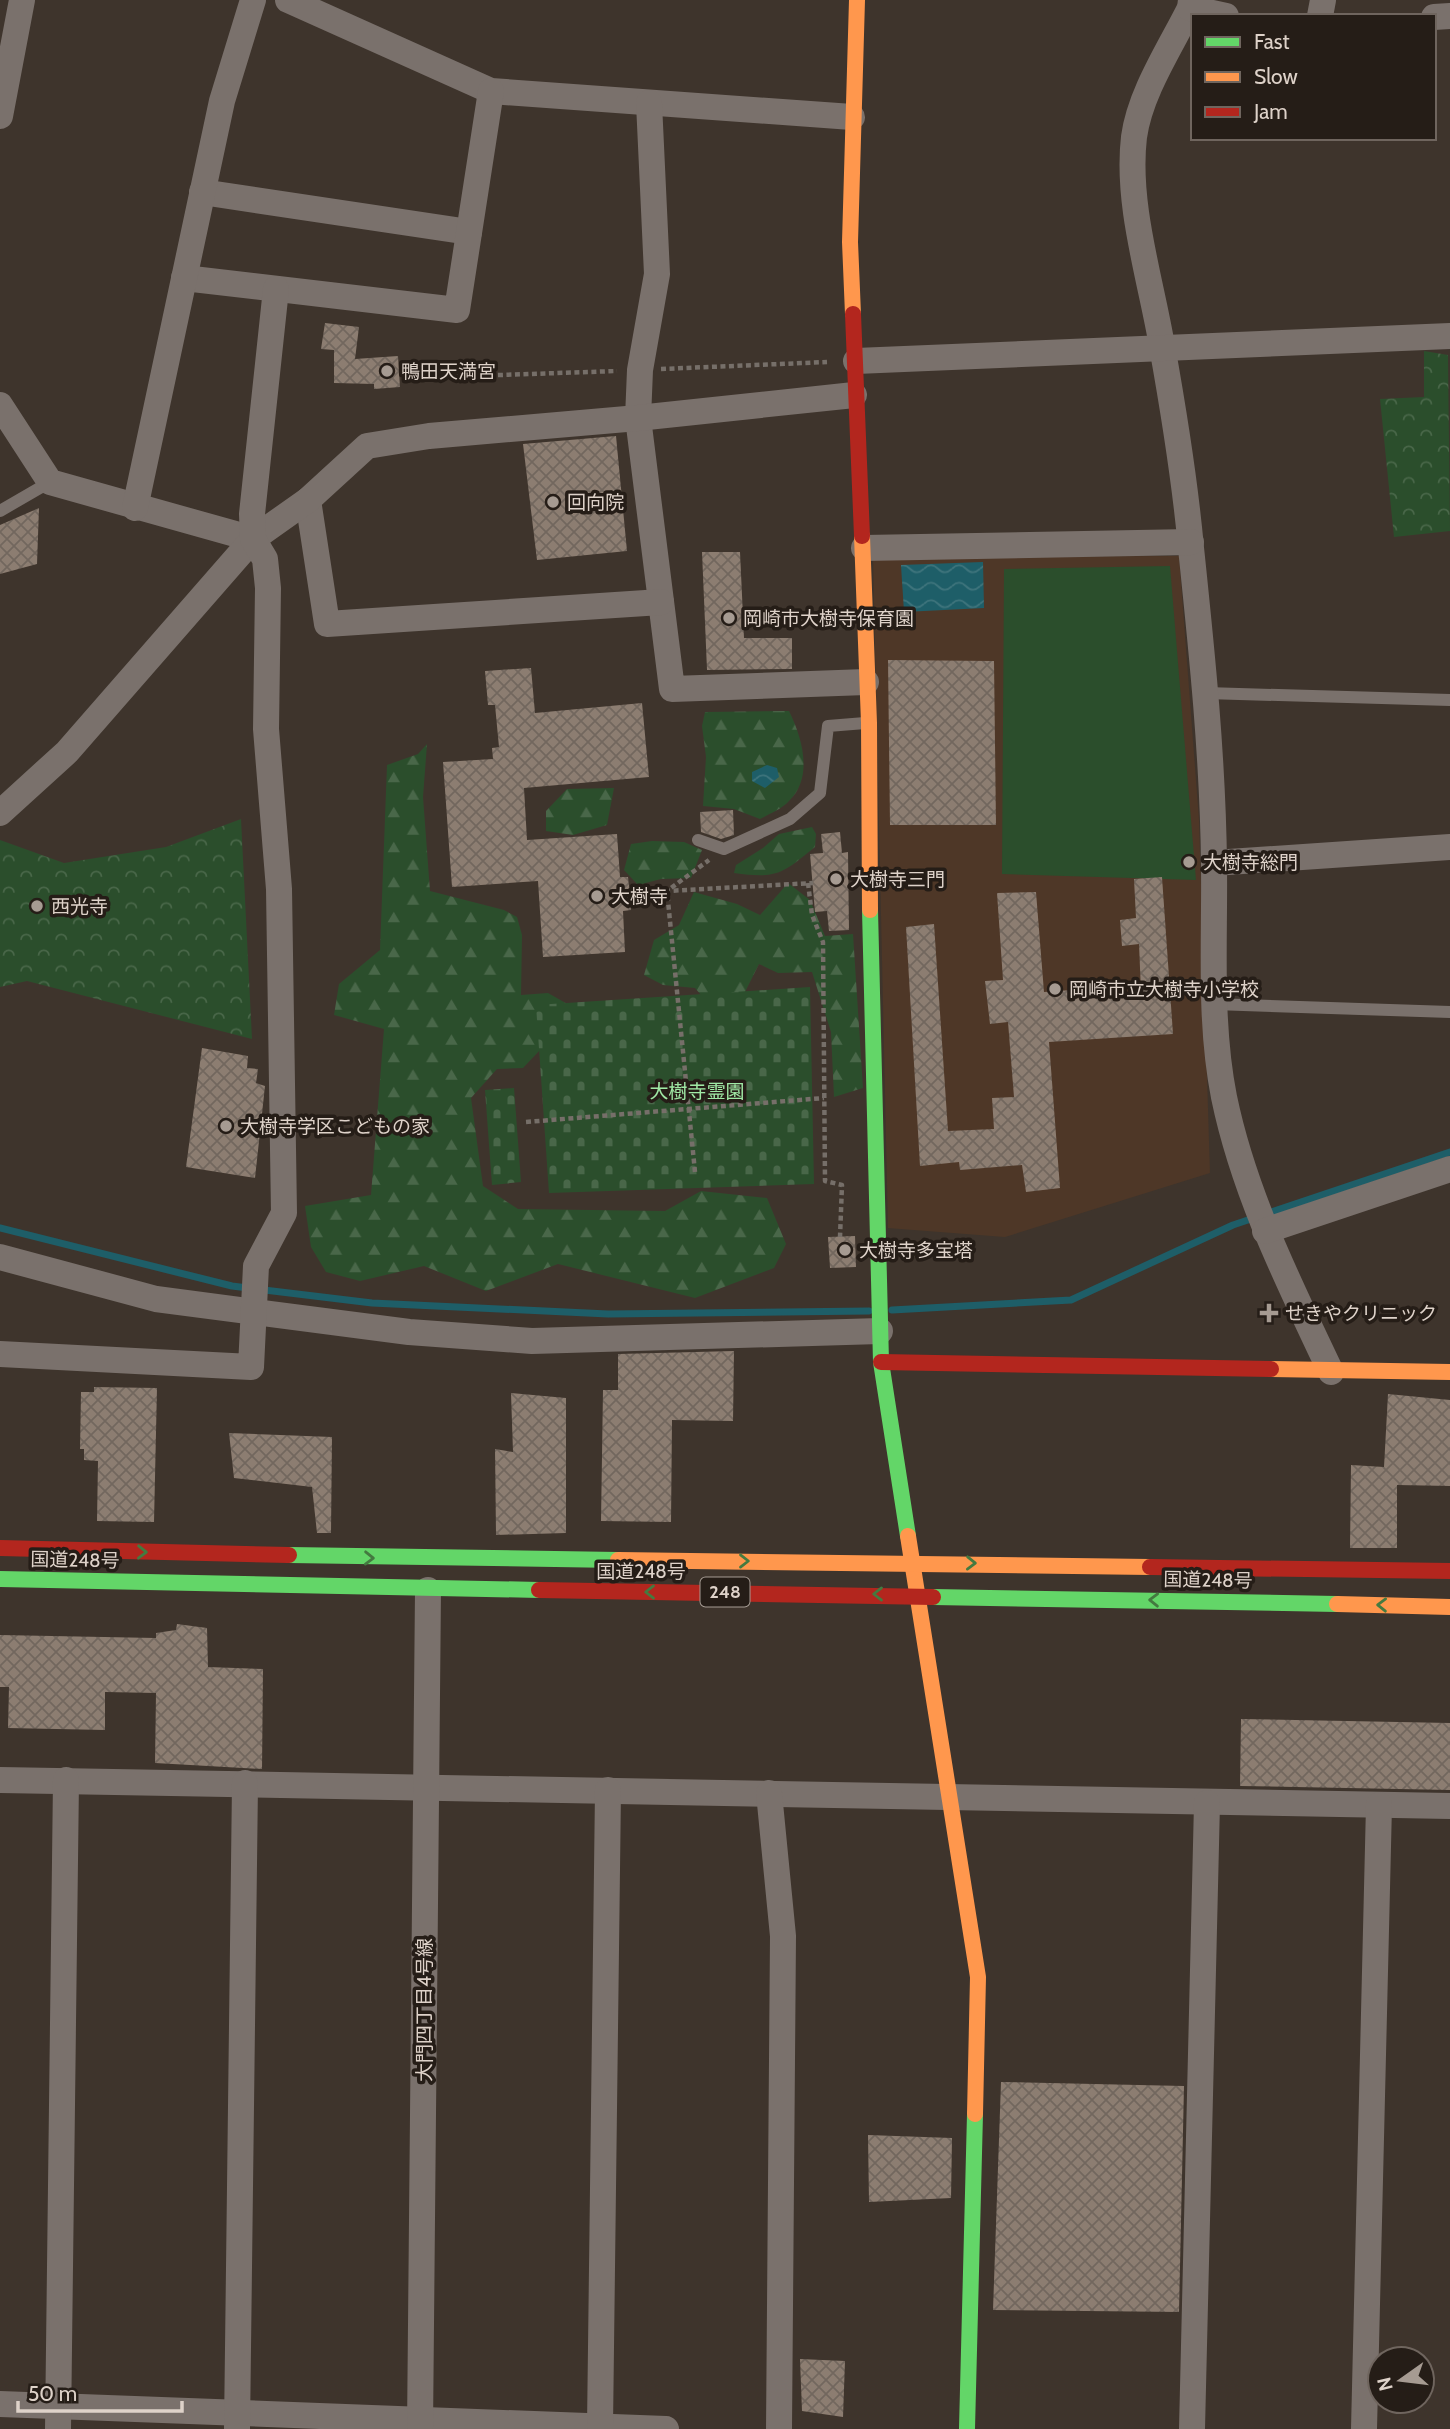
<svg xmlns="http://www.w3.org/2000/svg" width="1450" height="2429" viewBox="0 0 1450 2429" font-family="Cabin,'Noto Sans JP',sans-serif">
<defs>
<pattern id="forest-firs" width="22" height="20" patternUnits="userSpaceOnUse" patternTransform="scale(1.75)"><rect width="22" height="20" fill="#2b4e2c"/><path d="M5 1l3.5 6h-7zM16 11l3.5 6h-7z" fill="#496749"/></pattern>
<pattern id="cemetery-stones" width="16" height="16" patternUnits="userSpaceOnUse" patternTransform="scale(1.75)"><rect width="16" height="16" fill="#2b4e2c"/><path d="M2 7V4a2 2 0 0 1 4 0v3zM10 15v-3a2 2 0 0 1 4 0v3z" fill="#496749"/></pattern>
<pattern id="park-crowns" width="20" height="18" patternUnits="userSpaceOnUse" patternTransform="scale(1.75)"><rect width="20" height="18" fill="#2b4e2c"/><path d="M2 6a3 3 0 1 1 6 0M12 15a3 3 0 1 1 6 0" fill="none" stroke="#496749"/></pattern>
<pattern id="water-waves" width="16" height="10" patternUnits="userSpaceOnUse" patternTransform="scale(1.75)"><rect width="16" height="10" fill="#1e5e68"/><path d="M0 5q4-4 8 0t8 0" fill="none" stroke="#3e747c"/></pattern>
<pattern id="building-cross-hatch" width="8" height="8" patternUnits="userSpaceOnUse" patternTransform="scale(1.75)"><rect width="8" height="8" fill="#8c7d71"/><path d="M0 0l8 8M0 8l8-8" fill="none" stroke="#72675e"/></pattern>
</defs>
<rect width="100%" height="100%" fill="#3e342c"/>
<path fill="#4e3727" d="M1179,556l20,264 11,353 -205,64 -117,-9 -15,-671z"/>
<g fill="url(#forest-firs)">
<path d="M789,711c13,26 25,66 0,90 -7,8 -20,13 -29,18l-26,-10 -31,-3 3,-49 -4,-31 3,-14z"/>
<path d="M427,744l-4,53 7,94 74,19 13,7 5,18 -1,60 27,-2 30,17 -55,58 -26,1 -26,29 12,88 35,23 147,2 36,-20 66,7 19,46 -12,24 -79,30 -137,-34 -72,27 -62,-25 -64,15 -34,-9 -15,-25 -6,-41 66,-11 13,-166 -50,-14 5,-31 41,-34 7,-185 31,-11z"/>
<path d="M614,788l-7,37 -34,10 -27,-4v-20l21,-22z"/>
<path d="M812,827l4,7 -1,13c-33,27 -38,32 -81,26l2,-8 27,-17 16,-14z"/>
<path d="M652,841l32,1 18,8 -11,28 -30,1 -23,6 -14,-15 7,-26z"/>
<path d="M788,883l22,17 15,36 28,-2 10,154 -29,9 -3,-65 -19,-60 -34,1 -19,-9 -15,30 -30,16 -19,-22 -32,-3 -19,-10 10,-35 25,-15 15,-33 43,12 23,11z"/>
</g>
<g fill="url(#cemetery-stones)">
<path d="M810,987l4,197 -265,9 -13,-188z"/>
<path d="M514,1088l7,94 -29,3 -7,-95z"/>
</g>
<g fill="url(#park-crowns)">
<path d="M1424,351l24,4 2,176 -56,6 -14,-138 44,-2z"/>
<path d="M241,819l11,220 -225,-58 -27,6v-147l64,23 102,-16z"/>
</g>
<path fill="#2b4e2c" d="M1170,566l26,314 -194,-6 2,-305z"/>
<g fill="url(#water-waves)">
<path d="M983,562l1,46 -80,4 -3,-47z"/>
<path d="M767,765l10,3 2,9 -14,11 -13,-7v-9z"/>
</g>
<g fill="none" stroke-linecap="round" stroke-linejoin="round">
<g stroke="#1e5e68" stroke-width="7">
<path d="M0,1228l232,58 140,17 236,11 261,-3"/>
<path d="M892,1310l179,-10 162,-75 217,-73"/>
</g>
</g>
<g fill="url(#building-cross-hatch)">
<path d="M325,323l34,4 -4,32 43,-3 2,31 -26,2v-5l-40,-1v-33l-13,-1z"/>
<path d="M616,436l11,115 -90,9 -14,-116z"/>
<path d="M39,508l-2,56 -37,10v-49z"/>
<path d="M702,552h38l4,86h48v31l-85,1z"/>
<path d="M888,660l106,1 2,164h-106z"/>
<path d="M531,668l4,45 107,-10 7,74 -125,11 3,52 90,-6 3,43h8l2,17 1,16 -8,1 2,41 -82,5 -5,-76 -86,6 -9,-125 50,-3 -1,-11 7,-1 -4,-42h-7l-3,-34z"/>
<path d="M733,810l1,25 -13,4 -20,-7 -1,-20z"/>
<path d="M840,832l2,21 6,-1 1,78 -20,1 -2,-20 -12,1 -5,-58 13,-1 -2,-19z"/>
<path d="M1162,877l11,157 -124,8 11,146 -34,4 -4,-27 -62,5 -1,-8 -39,4 -14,-239 28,-3 14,207 46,-2 -2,-31 22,-1 -6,-75 -18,2 -5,-43 18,-1 -6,-87 39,-1 8,100 55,-4v4h42l-2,-48 -17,2 -2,-26 16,-2 -2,-39z"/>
<path d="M202,1048l46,8 -1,12 11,1 -2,14 9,3 -10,92 -69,-11z"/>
<path d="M855,1236l1,31 -26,1 -2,-31z"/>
<path d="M734,1351l-1,70 -61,-1 -1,102 -70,-1 2,-131h15v-36z"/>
<path d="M94,1387l63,1 -3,134 -57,-1 1,-60 -14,-1v-11h-4l1,-57h13z"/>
<path d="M511,1393l55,5v135l-70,2 -1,-86 18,3z"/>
<path d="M1388,1394l62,6v86l-53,-1v63h-47l1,-83 33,2z"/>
<path d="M229,1433l103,4 -1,96h-14l-5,-46 -78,-9z"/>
<path d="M177,1624l30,4 1,39 55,2 -1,100 -107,-6 1,-70 -51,-1v38l-97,-2 1,-41h-9v-52l156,3v-5l20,-3z"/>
<path d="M1241,1719l209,4v67l-210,-4z"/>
<path d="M1001,2082l183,4 -5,226 -186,-2z"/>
<path d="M868,2135l84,3 -1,60 -82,4z"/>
<path d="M800,2359l45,2 -2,56 -41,-6z"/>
</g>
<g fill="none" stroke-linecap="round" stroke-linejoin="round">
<g stroke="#766f69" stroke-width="4.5" stroke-dasharray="5 3.5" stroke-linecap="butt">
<path d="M661,369l166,-7"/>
<path d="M413,378l204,-7"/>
<path d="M808,883l4,32 11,27 2,239 17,4 -2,52"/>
<path d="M630,894l37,-3 42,-31"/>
<path d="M526,1122l298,-24"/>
<path d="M695,1172l-28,-281 146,-8"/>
</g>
<g stroke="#7a716c" stroke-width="12">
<path d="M0,511l50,-29"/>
<path d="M1206,693l244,7"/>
<path d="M698,840l26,9 66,-30 30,-26 8,-67 37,-3"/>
<path d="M1214,1004l236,8"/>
</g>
<g stroke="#7a716c" stroke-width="26">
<path d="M288,0l203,91 361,26"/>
<path d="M1191,0l-1,8c-20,40 -50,85 -56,129 -8,68 17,143 28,209 12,67 23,135 29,202 11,105 22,211 23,317 1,77 -5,156 10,232 20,97 65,186 107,275"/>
<path d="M1190,8l36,8"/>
<path d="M1320,16l3,-16"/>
<path d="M1434,17l16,-1"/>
<path d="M649,103l8,171 -17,96 -2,48 34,271 194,-7"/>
<path d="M0,116l22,-116"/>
<path d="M202,192l267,40"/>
<path d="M184,278l273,32 34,-219"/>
<path d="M856,361l594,-25"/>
<path d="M0,405l50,77 203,57"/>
<path d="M308,500l19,124 334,-22"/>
<path d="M135,508l87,-407 31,-101"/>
<path d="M864,548l327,-6"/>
<path d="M0,813l67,-61 186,-213 55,-39 59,-54 62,-10 209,-18 216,-23"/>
<path d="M1214,863l236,-16"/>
<path d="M1265,1231l185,-62"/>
<path d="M0,1257l156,42 253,33 123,9 348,-10"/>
<path d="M0,1354l251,13 5,-101 28,-53 -5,-324 -13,-160 2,-141 -3,-29 -12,-20 -1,-25 24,-225"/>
<path d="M0,1780l1450,26"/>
<path d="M769,1793l14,143 -4,493"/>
<path d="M0,2404l666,25"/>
<path d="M600,2427l8,-637"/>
<path d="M58,2429l8,-649"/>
<path d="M237,2429l8,-646"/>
<path d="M420,2429l8,-839"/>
<path d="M1192,2429l15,-626"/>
<path d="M1364,2429l15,-624"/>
</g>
<g stroke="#63d668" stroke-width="16">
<path d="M870,910l11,452 27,174"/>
<path d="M289,1555l329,5"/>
<path d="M0,1579l539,11"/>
<path d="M933,1597l404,7"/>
<path d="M967,2429l8,-315"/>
</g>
<g stroke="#ff974d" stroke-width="16">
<path d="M853,314l-3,-72 7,-242"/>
<path d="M862,536l7,187 1,187"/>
<path d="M1271,1369l179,3"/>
<path d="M908,1536l70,441 -3,137"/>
<path d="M618,1560l532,7"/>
<path d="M1337,1604l113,3"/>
</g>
<g stroke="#b3261e" stroke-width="16">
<path d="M853,314l9,222"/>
<path d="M881,1362l390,7"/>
<path d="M0,1548l289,7"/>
<path d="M1150,1567l300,4"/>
<path d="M539,1590l394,7"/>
</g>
</g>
<defs><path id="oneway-chevron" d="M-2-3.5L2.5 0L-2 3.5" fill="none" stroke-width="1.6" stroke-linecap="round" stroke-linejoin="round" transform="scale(1.75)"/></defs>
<g stroke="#447a40">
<use href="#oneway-chevron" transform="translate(142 1552) rotate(1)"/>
<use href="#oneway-chevron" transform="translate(369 1558) rotate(1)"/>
<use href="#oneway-chevron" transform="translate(744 1561)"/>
<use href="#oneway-chevron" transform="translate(971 1563) rotate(1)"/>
<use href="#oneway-chevron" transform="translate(650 1592) rotate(-180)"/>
<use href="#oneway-chevron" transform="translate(878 1594) rotate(-180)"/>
<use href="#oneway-chevron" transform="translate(1154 1600) rotate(-179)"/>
<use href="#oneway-chevron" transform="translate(1382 1605) rotate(-179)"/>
</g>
<g fill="#a69b92" stroke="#251d17" stroke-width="2.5">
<circle cx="387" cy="371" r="7"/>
<circle cx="553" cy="502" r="7"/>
<circle cx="729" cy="618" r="7"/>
<circle cx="1189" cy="862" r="7"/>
<circle cx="836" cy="879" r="7"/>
<circle cx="597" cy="896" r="7"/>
<circle cx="37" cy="906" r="7"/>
<circle cx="1055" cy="989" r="7"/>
<circle cx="226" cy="1126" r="7"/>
<circle cx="845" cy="1250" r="7"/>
<path d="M1265.5 1302.5h7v7h7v7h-7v7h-7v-7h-7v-7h7z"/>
</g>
<g text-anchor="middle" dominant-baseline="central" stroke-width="7" stroke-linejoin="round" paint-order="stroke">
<rect fill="#251d17" stroke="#a69c94" stroke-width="2" x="700.5" y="1577.5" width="49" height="29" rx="5"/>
<g font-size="18" font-weight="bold" fill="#ded2c9">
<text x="725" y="1592">248</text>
</g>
<g font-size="19" fill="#ded2c9" stroke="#251d17" text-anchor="start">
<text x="401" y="371">鴨田天満宮</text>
<text x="567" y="502">回向院</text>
<text x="743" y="618">岡崎市大樹寺保育園</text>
<text x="1203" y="862">大樹寺総門</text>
<text x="850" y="879">大樹寺三門</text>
<text x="611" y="896">大樹寺</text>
<text x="51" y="906">西光寺</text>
<text x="1069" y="989">岡崎市立大樹寺小学校</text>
<text x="240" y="1126">大樹寺学区こどもの家</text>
<text x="859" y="1250">大樹寺多宝塔</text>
<text x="1285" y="1313">せきやクリニック</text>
</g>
<g font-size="19" fill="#a0e9a5" stroke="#251d17">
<text x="697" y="1091">大樹寺霊園</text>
</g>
<g font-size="19" fill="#ded2c9" stroke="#251d17">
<text transform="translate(75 1560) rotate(1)">国道248号</text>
<text x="641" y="1571">国道248号</text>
<text transform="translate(1208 1580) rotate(1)">国道248号</text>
<text transform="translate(424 2010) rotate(-90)">大門四丁目4号線</text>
</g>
</g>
<rect x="1191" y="14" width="245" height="126" fill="#251d17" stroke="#6f655e" stroke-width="2"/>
<rect x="1205" y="37" width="35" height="10" fill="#63d668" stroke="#6f655e" stroke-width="2"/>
<text x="1254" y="49" font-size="21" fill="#ded2c9">Fast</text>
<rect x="1205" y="72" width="35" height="10" fill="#ff974d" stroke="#6f655e" stroke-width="2"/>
<text x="1254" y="84" font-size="21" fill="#ded2c9">Slow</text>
<rect x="1205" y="107" width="35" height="10" fill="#b3261e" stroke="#6f655e" stroke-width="2"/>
<text x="1254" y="119" font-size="21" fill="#ded2c9">Jam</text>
<g transform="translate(1401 2380) rotate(256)"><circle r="33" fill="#251d17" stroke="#6f655e" stroke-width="2"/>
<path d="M0-5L12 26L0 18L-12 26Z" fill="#a69b92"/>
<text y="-10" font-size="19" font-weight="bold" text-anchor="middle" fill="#ded2c9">N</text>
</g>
<path d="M18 2401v10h164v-10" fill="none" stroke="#ded2c9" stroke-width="3.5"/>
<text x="28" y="2401" font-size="21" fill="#ded2c9" stroke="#251d17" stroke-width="5" paint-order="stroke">50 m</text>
</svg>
